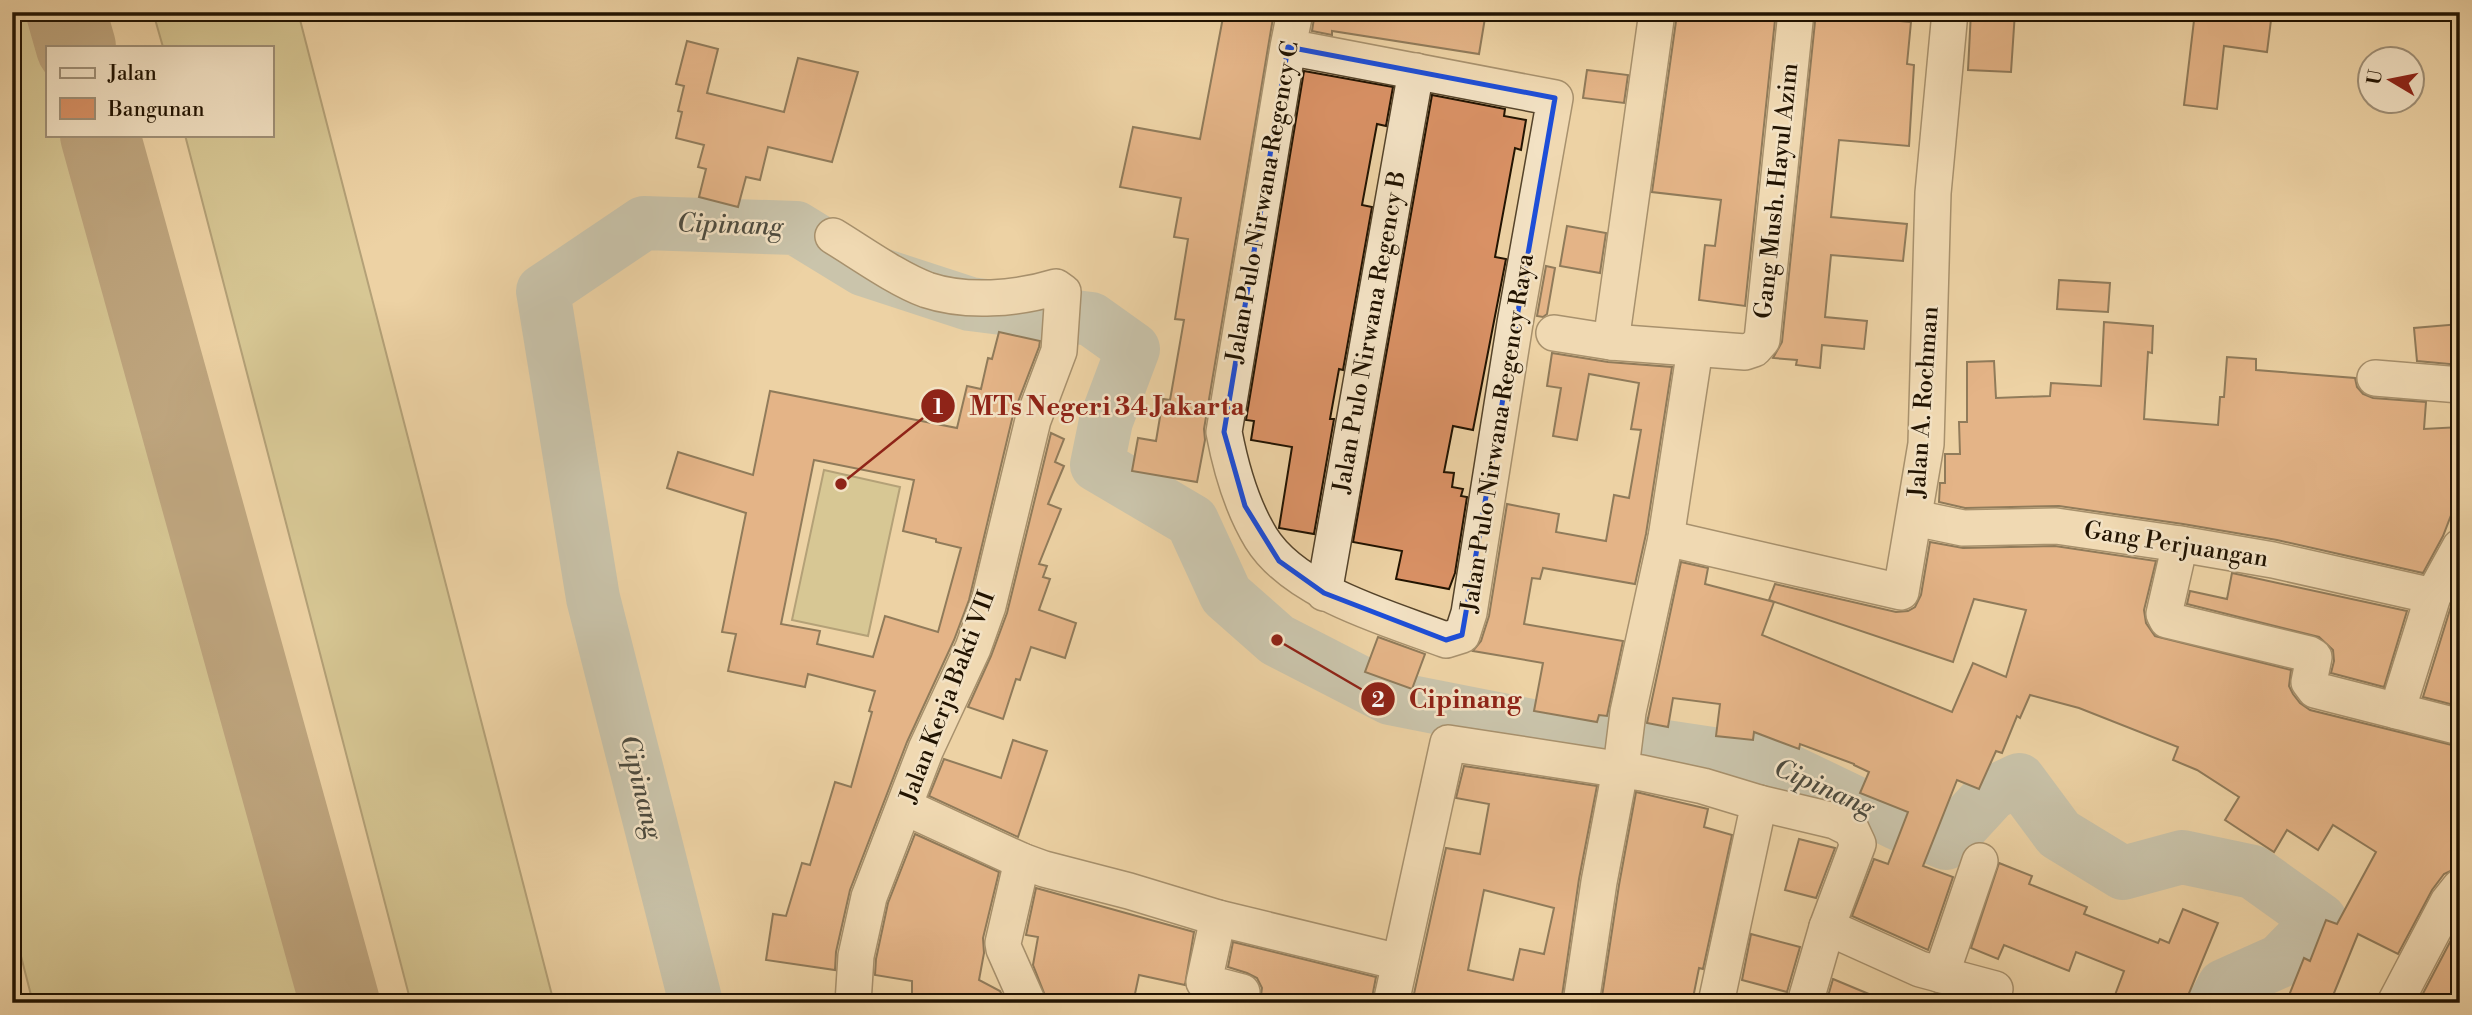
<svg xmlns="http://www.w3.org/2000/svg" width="2472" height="1015" viewBox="0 0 2472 1015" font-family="'Libre Bodoni',serif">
<rect width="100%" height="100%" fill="#edd2a4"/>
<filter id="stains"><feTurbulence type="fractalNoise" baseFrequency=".00286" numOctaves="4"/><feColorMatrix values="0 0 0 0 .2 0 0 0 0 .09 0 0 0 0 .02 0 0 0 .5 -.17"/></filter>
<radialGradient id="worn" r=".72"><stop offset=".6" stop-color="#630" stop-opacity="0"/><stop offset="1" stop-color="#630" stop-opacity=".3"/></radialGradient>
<g fill="#bdba82" stroke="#6f6642" stroke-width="2">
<path d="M12,12h54l10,35h-29v88h53l240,868h-307l-21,-82z"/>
<path d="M153,12h145l256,991h-143l-226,-868h86v-88h-108z"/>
<path d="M824,470l76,17 -32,149 -76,-16z"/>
</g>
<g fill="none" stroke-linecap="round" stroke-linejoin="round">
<path stroke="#a0b4b3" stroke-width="54" d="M696,1003l-103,-405 -50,-307 101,-68 152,5 67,41 107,35 121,15 42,30 -27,72 -9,44 95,56 34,74 51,45 113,58 162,32 220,33 127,61 47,19 46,-50 27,-13 40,54 64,39 59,-16 71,15 67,48 -40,41 -56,25 -9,17"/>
<g stroke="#877252" stroke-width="80">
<path d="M66,12l10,35"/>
<path d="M100,135l240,868"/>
</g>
</g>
<g fill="#d99165" stroke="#211301" stroke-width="2" fill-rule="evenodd">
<path d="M1224,12h50l-70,417 1,11 -8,42 -65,-11 6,-33 18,3 7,-42 7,1 14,-80 -9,-1 13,-80 -14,-2 7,-39 -61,-11 13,-60 67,12z"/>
<path d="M1315,12h171l-7,42 -147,-23v4l-20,-4z"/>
<path d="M1706,12h36l-1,4 34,4 -30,286 -46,-6 6,-55 10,1 6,-46 -69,-8 25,-178 29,4z"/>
<path d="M1816,12h30v4l65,6 -4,42 7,1 -5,81 -70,-6 -8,77 76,7 -4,37 -72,-6 -6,62 42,4 -3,28 -42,-4 -2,23 -24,-3 1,-5 -24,-2 9,-16z"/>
<path d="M1971,12h44l-4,60 -43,-2z"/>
<path d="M2195,12h77l-5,40 -43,-6 -7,63 -33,-4z"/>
<path d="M687,41l31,8 -11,44 77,19 14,-54 60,14 -26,90 -64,-15 -8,33 -14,-3 -8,30 -39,-10 7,-28 -8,-2 6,-22 -28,-7 6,-26 -4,-1 6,-25 -8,-2z"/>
<path d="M1587,70l41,5 -4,28 -41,-5z"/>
<path d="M1304,71l89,16 -7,39 -9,-2 -15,81 10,2 -29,163 -4,-1 -9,50h4l-20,115 -35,-6 13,-81 -41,-7 3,-19 -8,-1z"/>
<path d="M1432,95l73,14 -1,7 22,4 -5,30 -6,-2 -20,109 11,2 -33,171 -20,-4 -9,46 10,1 -2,14 11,2 -2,7 6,1 -12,76 -6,16 -53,-10 6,-28 -49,-9z"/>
<path d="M1567,226l39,7 -6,40 -40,-7z"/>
<path d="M1546,266l9,2 -8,46 -4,3 -6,-1z"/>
<path d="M2059,280l51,3 -2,29 -51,-3z"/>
<path d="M2104,322l49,4 -1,27 -4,-1 -4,67 74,6 2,-28h4l3,-40 29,2v11l99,8 2,9 6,7 10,4 53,4 -2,27 36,-2v65l-17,44 -20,37 -146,-33 -94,-16 -124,-18 -94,2 -26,-6 1,-19h5v-29h15l-1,-32h8v-60l27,-1 2,37 54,-2 1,-13 50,3z"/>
<path d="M2460,324v41l-43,-4 -3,-33z"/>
<path d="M999,332l41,9 -1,6 -26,68 -44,185 -15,40 -47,102 -57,148 -14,62 -1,18 -69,-10 7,-46 13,2 16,-53 8,2 25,-83 16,5 21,-75 -3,-1 6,-20 -67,-17 -3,13 -77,-16 8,-37 -14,-2 24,-119 -79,-25 11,-36 75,23 17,-84 187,37 10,-42 14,3 7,-31 4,1zM814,460l100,20 -11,51 33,8v3l25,6 -23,84 -53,-16 -12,41 -56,-13 3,-13 -39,-7z"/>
<path d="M1552,353l56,9 64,5 -26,167 -11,50 -92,-16 -3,11 -8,-1 -8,46 99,17 -16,75 -8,-1 -2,7 -63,-11 9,-48 -70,-12 8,-10 8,-25 18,-112 52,10 -3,18 50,9 8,-46 15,3 12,-68 -10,-1 8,-46 -50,-9 -12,66 -24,-4 8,-48 -14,-2z"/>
<path d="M1051,433l13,6 -9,23 9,4 -16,38 13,5 -22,55 8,2 -4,11 7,2 -11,31 37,13 -11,35 -34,-11 -11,33 -4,-1 -13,40 -35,-12 23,-51 16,-43z"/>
<path d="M1930,542l33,6 92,-2 101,15 -12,49 2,13 9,13 136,34 -2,16 4,8 7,9 10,7 150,37v116l-3,5 -13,6 -12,16 -34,64 -40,-20 -28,69h-44l18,-45 6,3 16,-41 11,4 39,-72 -43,-27 -15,25 -31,-20 -13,22 -49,-32 14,-23 -42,-27 -24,-10 5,-13 -99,-39 -49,-13 -10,23 -3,-2 -15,37 -6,-2 -17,38 -22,-9 -34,86 30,11 -25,73 -76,-34 22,-57 14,5 20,-52 -48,-19 9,-21 -15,-7v-1l-54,-20 -1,5 -45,-17 -1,8 -37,-4 4,-32 -47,-6 -5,29 -21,-4 34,-161 27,6 -3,16 69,18 -12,33 190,77 21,-49 33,14 20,-67 -52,-11 -21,63 -184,-62 6,-16 121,28 12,-1 7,-4 6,-12z"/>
<path d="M2232,573l175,38 -23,76 -53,-14 3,-12 -1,-11 -14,-13 -132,-33 3,-13 37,8z"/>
<path d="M2452,603l8,1v73l-6,28 -31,-8z"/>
<path d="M1378,637l47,17 -13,35 -47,-17z"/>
<path d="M1013,740l34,11 -29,86 -89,-41 15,-37 57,19z"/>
<path d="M1464,766l133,20 -18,93 -18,124h-149l34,-155 34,6 9,-50 -33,-6zM1484,890l70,18 -10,46 -24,-5 -7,31 -45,-10z"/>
<path d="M1636,792l72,17 -4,18 28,8 -29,134 -4,-1 -7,35h-91l18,-118z"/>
<path d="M915,834l84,38 -16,66 1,15 -5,27 21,11 6,12h-94v-22l-37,-6 1,-16 12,-56z"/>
<path d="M1799,839l36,9 -19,50 -31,-8z"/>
<path d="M1999,863l33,13 -3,8 58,23 -3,7 74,29 2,-4 9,4 14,-34 35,14 -33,80h-73l12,-32 -48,-19 -7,19 -65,-26 -6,14 -27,-11z"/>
<path d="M1036,888l158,44 -9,53 -46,-10 -6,28h-85l-15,-38 5,-28 -12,-2z"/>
<path d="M2460,923v67l-7,13h-35z"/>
<path d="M1751,934l49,13 -13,45 -45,-12z"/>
<path d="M1233,942l143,35 -5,26h-111l2,-15 -5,-10 -10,-5 -19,-6z"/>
<path d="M1833,979l55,23v1h-62z"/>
</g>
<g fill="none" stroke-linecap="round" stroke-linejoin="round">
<defs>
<g id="minor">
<path d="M1288,47l267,51 -40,225 -46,290 -7,22 -16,5c-58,-22 -151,-47 -185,-102 -20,-33 -30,-69 -37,-106l64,-385 7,-35"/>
<path d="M833,236c28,17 64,43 94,54 39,13 90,9 129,-3l7,5 -4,59 -26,69 -45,186 -15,42 -47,101 -57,148 -13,59 -3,47"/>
<path d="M1554,333l57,9 134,10 9,-3 8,-9 34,-328"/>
<path d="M1611,342l46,-330"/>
<path d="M2375,378l85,7"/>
<path d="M1915,518l48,10 93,-2 124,18 93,16 160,36"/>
<path d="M1666,538l235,54 25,-148 7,-251 17,-181"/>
<path d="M2180,544l-16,70 3,6 142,34 5,3 -5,25 6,8 145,37"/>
<path d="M1324,593l92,-522"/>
<path d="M2397,711l36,-115 27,-49"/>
<path d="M1759,803l76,18 16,8 7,15 -31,83 -22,76"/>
<path d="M905,807l117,54 22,8 85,22 89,27 181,44"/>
<path d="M1022,861l-19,82 1,6 24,54"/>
<path d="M1218,918l-14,64 38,10 -3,11"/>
<path d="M1827,927l93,42 75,20"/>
<path d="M1941,975l39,-114"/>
<path d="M1391,1003l57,-260 194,30 61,13 56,17 -43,200"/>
<path d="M1581,1003l18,-121 23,-122 6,-48 38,-174 29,-189"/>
<path d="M2395,1003l53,-101 12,-15"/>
</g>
</defs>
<use href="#minor" stroke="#54432a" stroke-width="38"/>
<use href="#minor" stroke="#f3e2c4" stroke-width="35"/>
</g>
<path d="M0 0H2472V1015H0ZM1288,47l267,51 -93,537 -16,5 -122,-47 -45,-32 -34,-55 -21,-74z" fill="#edd2a4" fill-opacity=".55" fill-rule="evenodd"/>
<path fill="none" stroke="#1d4ed8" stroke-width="5" stroke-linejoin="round" d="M1288,47l267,51 -93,537 -16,5 -122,-47 -45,-32 -34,-55 -21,-74z"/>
<g text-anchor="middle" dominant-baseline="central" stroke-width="5" stroke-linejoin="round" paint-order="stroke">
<g font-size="24" fill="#211301" stroke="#f3e2c4">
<text transform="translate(1777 191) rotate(-84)">Gang Mush. Hayul Azim</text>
<text transform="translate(1263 202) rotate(-80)">Jalan Pulo Nirwana Regency C</text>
<text transform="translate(1370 332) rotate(-80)">Jalan Pulo Nirwana Regency B</text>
<text transform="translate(1924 402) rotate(-86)">Jalan A. Rochman</text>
<text transform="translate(1498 433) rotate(-81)">Jalan Pulo Nirwana Regency Raya</text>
<text transform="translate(2176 545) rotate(9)">Gang Perjuangan</text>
<text transform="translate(948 697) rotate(-69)">Jalan Kerja Bakti VII</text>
</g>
<g font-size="26" font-style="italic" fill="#4d4b3f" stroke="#f3e2c4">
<text transform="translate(730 225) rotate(2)">Cipinang</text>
<text transform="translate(641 787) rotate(76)">Cipinang</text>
<text transform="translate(1824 788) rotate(24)">Cipinang</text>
</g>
</g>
<path fill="none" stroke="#8f2418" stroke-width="2.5" d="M841 484L938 406M1277 640L1378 699"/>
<g fill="#8f2418" stroke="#f3e2c4" stroke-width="2.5">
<circle cx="841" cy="484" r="7"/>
<circle cx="1277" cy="640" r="7"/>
<circle cx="938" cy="406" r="18"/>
<circle cx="1378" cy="699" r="18"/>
</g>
<g font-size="21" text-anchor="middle" font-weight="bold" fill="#fff">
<text x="938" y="414">1</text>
<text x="1378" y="707">2</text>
</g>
<g font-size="26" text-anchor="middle" font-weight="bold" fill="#8f2418" stroke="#f3e2c4" stroke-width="5" stroke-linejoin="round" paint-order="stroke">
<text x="1107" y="415">MTs Negeri 34 Jakarta</text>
<text x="1465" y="708">Cipinang</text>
</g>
<rect width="2472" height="1015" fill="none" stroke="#edd2a4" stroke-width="42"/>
<rect x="14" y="14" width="2444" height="987" fill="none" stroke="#211301" stroke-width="3.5"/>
<rect x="21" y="21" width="2430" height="973" fill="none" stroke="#211301" stroke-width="2"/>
<rect x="46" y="46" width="228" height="91" fill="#f3e2c4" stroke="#9f8f76" stroke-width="2"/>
<rect x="60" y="68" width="35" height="10" fill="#f3e2c4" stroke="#9f8f76" stroke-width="2"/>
<text x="108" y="80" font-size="21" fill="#211301">Jalan</text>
<rect x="60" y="98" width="35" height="21" fill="#d99165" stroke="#9f8f76" stroke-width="2"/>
<text x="108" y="116" font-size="21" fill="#211301">Bangunan</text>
<g transform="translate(2391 80) rotate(280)"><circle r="33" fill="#f3e2c4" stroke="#9f8f76" stroke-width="2"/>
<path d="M0-5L12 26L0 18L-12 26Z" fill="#8f2418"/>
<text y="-10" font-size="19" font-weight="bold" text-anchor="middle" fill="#211301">U</text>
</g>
<rect width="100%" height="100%" filter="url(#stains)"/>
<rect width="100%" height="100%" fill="url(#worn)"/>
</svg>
